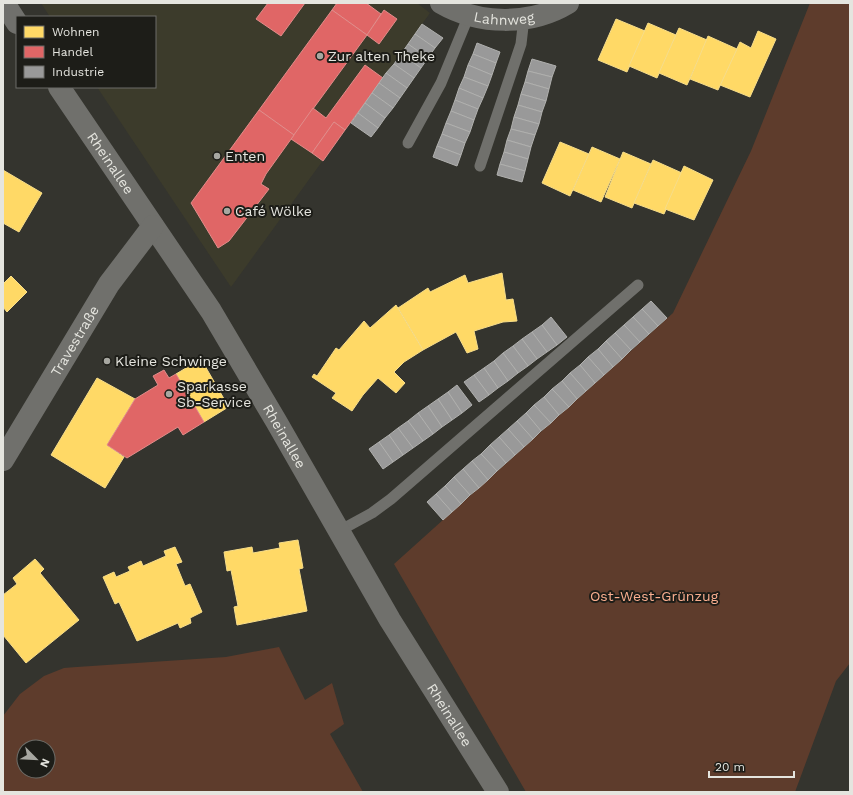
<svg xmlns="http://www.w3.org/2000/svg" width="853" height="795" viewBox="0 0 853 795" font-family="'Work Sans',sans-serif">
<rect width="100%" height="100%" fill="#34342e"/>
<path fill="#3c3b2b" d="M41,3h376l13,10 -199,274 -134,-200h58v-70h-105z"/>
<g fill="#5e3c2c" fill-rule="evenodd">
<path d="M810,3h40v660l-14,18 -41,111h-269l-132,-228 279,-251 78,-162z"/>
<path d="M279,647l26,53 27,-17 12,41 -14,10 33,58h-360v-76l17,-22 24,-18 20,-8 13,-1 149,-10zM24,747h24v24h-24z"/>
</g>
<g fill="#ffd966" stroke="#f7dd8a">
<path d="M616,19l29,12 -18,41 -29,-12z"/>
<path d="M648,23l28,12 -19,43 -28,-12z"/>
<path d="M679,28l28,12 -20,45 -28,-12z"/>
<path d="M758,31l18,8 -26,58 -30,-12 20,-43 11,6z"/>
<path d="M708,36l29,13 -19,41 -28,-11z"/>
<path d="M560,142l29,12 -19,42 -28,-13z"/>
<path d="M592,147l28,12 -19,43 -28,-12z"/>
<path d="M623,152l28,12 -19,44 -27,-11z"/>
<path d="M653,160l29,13 -18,41 -30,-11z"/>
<path d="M684,166l29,14 -19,40 -29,-11z"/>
<path d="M3,170l39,23 -23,39 -16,-9z"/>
<path d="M502,273l4,27 7,-1 4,22 -14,1 -29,9 4,18 -11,4 -11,-21 -33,18 -25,-42 30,-20 2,4 35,-17 3,8z"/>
<path d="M11,276l16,16 -20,20 -4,-5v-23z"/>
<path d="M396,305l27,45 -19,12 -10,10 11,11 -9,10 -18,-15 -15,17 -11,16 -20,-13 4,-5 -24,-16 2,-3 3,2 19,-28 3,2 25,-29 6,7z"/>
<path d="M201,359l26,45 3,2 -26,16 -28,-48z"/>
<path d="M97,378l38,21 -28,46 17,12 -19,31 -54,-33z"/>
<path d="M298,540l5,28 -4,1 8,42 -70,14 -3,-18 4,-1 -7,-36 -4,1 -3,-19 28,-5 1,6 27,-5 -1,-5z"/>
<path d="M175,547l7,15 -6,2 9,22 5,-2 12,28 -12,6 1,5 -11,5 -2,-5 -41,18 -18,-39 -4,2 -12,-27 11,-5 2,5 14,-6 -2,-4 13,-6 2,5 23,-10 -2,-5z"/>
<path d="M35,559l9,10 -4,4 39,47 -53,43 -23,-28v-40l14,-11 -4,-6z"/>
</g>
<g fill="#e06666" stroke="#e28c8a">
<path d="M268,3h37l-24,33 -25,-17z"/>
<path d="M337,3h29l15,11 -14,21 -35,-25z"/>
<path d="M332,10l35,25 -73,100 -35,-25z"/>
<path d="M384,10l13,9 -18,25 -12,-9z"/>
<path d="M365,65l18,13 -38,52 -11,-8 -22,31 -21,-14 22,-31 13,10z"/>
<path d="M259,110l35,25 -28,39 -5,10 8,5 -40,52 -11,7 -27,-45z"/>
<path d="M334,122l11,8 -22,31 -11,-8z"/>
<path d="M164,370l5,8 7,-4 28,48 -21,13 -5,-8 -51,31 -20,-13 28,-46 23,-14 -5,-9z"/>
</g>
<g fill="#999" stroke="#b0b0ae">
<path d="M422,24l21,14 -8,10 -20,-14z"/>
<path d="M415,34l20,14 -7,10 -20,-14z"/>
<path d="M477,43l23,9 -4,11 -23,-9z"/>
<path d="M408,44l20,14 -7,10 -20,-14z"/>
<path d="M401,54l20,14 -7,10 -20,-14z"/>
<path d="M473,54l23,9 -4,12 -24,-10z"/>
<path d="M532,59l24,7 -4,11 -24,-6z"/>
<path d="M394,64l20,14 -7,10 -21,-15z"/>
<path d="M468,65l24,10 -4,11 -24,-9z"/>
<path d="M528,71l24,6 -3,12 -24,-7z"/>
<path d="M386,73l21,15 -7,10 -21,-15z"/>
<path d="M464,77l24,9 -5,12 -24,-10z"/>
<path d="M525,82l24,7 -3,12 -25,-7z"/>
<path d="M379,83l21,15 -7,10 -21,-15z"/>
<path d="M459,88l24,10 -5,11 -23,-9z"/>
<path d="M372,93l21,15 -8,10 -20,-15z"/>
<path d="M521,94l25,7 -4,11 -24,-7z"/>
<path d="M455,100l23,9 -4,11 -23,-9z"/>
<path d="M365,103l20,15 -7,10 -20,-15z"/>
<path d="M518,105l24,7 -3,12 -25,-7z"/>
<path d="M451,111l23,9 -4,12 -24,-9z"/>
<path d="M358,113l20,15 -7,9 -20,-14z"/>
<path d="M514,117l25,7 -4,11 -24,-6z"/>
<path d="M446,123l24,9 -5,11 -23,-9z"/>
<path d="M511,129l24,6 -4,12 -24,-7z"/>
<path d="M442,134l23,9 -4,12 -24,-9z"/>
<path d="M507,140l24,7 -3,12 -24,-7z"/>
<path d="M437,146l24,9 -4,11 -24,-9z"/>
<path d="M504,152l24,7 -3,12 -25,-7z"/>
<path d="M500,164l25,7 -3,11 -25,-7z"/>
<path d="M651,301l16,17 -9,8 -16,-17z"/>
<path d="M642,309l16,17 -9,8 -16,-17z"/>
<path d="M551,317l16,20 -10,8 -15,-20z"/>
<path d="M633,317l16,17 -9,8 -16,-17z"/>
<path d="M542,325l15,20 -10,7 -15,-20z"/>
<path d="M624,325l16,17 -9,8 -16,-17z"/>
<path d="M532,332l15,20 -10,7 -15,-20z"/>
<path d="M615,333l16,17 -9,9 -16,-18z"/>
<path d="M522,339l15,20 -9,7 -15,-20z"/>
<path d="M606,341l16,18 -9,8 -15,-18z"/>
<path d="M513,346l15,20 -10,7 -15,-20z"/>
<path d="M598,349l15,18 -9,8 -16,-18z"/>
<path d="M503,353l15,20 -10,8 -14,-20z"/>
<path d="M588,357l16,18 -9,8 -15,-18z"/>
<path d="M494,361l14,20 -10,7 -14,-20z"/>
<path d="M580,365l15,18 -9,8 -16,-18z"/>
<path d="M484,368l14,20 -9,7 -15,-20z"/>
<path d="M570,373l16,18 -9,8 -15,-18z"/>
<path d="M474,375l15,20 -10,7 -15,-20z"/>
<path d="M562,381l15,18 -8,8 -17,-18z"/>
<path d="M457,385l15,20 -10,8 -14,-21z"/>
<path d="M552,389l17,18 -10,8 -15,-18z"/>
<path d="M448,392l14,21 -10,7 -14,-21z"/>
<path d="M544,397l15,18 -8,8 -17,-18z"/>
<path d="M438,399l14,21 -10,7 -14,-21z"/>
<path d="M534,405l17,18 -10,8 -15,-18z"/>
<path d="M428,406l14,21 -9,7 -15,-21z"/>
<path d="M418,413l15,21 -10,7 -15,-20z"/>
<path d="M526,413l15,18 -8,8 -16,-18z"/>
<path d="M408,421l15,20 -10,7 -15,-20z"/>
<path d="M517,421l16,18 -9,8 -16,-18z"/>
<path d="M398,428l15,20 -10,7 -14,-20z"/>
<path d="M508,429l16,18 -9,8 -16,-18z"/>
<path d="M389,435l14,20 -10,7 -14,-20z"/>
<path d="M499,437l16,18 -9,8 -16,-18z"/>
<path d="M379,442l14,20 -10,7 -14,-20z"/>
<path d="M490,445l16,18 -9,8 -16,-17z"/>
<path d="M481,454l16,17 -9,9 -16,-19z"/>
<path d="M472,461l16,19 -9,8 -16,-19z"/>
<path d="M463,469l16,19 -9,7 -16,-18z"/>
<path d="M454,477l16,18 -9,9 -16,-18z"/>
<path d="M445,486l16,18 -9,8 -16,-18z"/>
<path d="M436,494l16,18 -9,8 -16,-18z"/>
</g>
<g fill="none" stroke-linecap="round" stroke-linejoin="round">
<g stroke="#70706c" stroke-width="11">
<path d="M408,143l33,-60 28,-68"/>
<path d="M480,166l41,-122 3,-26"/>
<path d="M339,531l33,-18 19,-14 247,-214"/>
</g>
<g stroke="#70706c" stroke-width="22">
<path d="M4,3l13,20"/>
<path id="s1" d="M441,3c38,22 89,23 127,0"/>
<path id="s2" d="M59,87l152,224 65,110 114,199 108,172"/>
<path id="s3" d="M3,460l106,-176 44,-58"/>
</g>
</g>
<g fill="#a7a7a1" stroke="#1d1d18" stroke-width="1.5">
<circle cx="320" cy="56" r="4"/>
<circle cx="217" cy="156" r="4"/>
<circle cx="227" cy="211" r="4"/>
<circle cx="107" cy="361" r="4"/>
<circle cx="169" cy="394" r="4"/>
</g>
<g text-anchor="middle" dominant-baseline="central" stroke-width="4" stroke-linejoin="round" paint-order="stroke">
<g font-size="14" fill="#e5e5df" stroke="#1d1d18">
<text stroke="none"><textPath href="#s1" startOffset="66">Lahnweg</textPath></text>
<text stroke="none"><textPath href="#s2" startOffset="92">Rheinallee</textPath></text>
<text stroke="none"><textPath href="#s3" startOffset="139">Travestraße</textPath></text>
<text stroke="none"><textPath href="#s2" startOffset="416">Rheinallee</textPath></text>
<text stroke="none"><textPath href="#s2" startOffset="740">Rheinallee</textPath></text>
</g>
<g font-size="14" fill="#e5e5df" stroke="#1d1d18" text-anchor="start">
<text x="328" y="56">Zur alten Theke</text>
<text x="225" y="156">Enten</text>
<text x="235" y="211">Café Wölke</text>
<text x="115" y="361">Kleine Schwinge</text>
<text x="177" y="386">Sparkasse<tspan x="177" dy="16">Sb-Service</tspan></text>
</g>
<g font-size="14" fill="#fbaf90" stroke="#1d1d18">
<text x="654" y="596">Ost-West-Grünzug</text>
</g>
</g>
<rect width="853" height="795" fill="none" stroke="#e5e5df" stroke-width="8"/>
<rect x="16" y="16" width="140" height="72" fill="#1d1d18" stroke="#6d6d68"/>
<rect x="24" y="26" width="20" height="12" fill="#ffd966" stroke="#6d6d68"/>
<text x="52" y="36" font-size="12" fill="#e5e5df">Wohnen</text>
<rect x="24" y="46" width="20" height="12" fill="#e06666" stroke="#6d6d68"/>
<text x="52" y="56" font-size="12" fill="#e5e5df">Handel</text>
<rect x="24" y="66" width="20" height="12" fill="#999999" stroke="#6d6d68"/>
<text x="52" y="76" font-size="12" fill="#e5e5df">Industrie</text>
<g transform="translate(36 759) rotate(114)"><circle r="19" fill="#1d1d18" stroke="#6d6d68"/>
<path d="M0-3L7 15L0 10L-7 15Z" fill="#a7a7a1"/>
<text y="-6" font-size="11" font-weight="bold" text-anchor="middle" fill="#e5e5df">N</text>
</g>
<path d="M709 771v6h85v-6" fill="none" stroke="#e5e5df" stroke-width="2"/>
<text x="715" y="771" font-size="12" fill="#e5e5df" stroke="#1d1d18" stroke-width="3" paint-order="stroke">20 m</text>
</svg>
